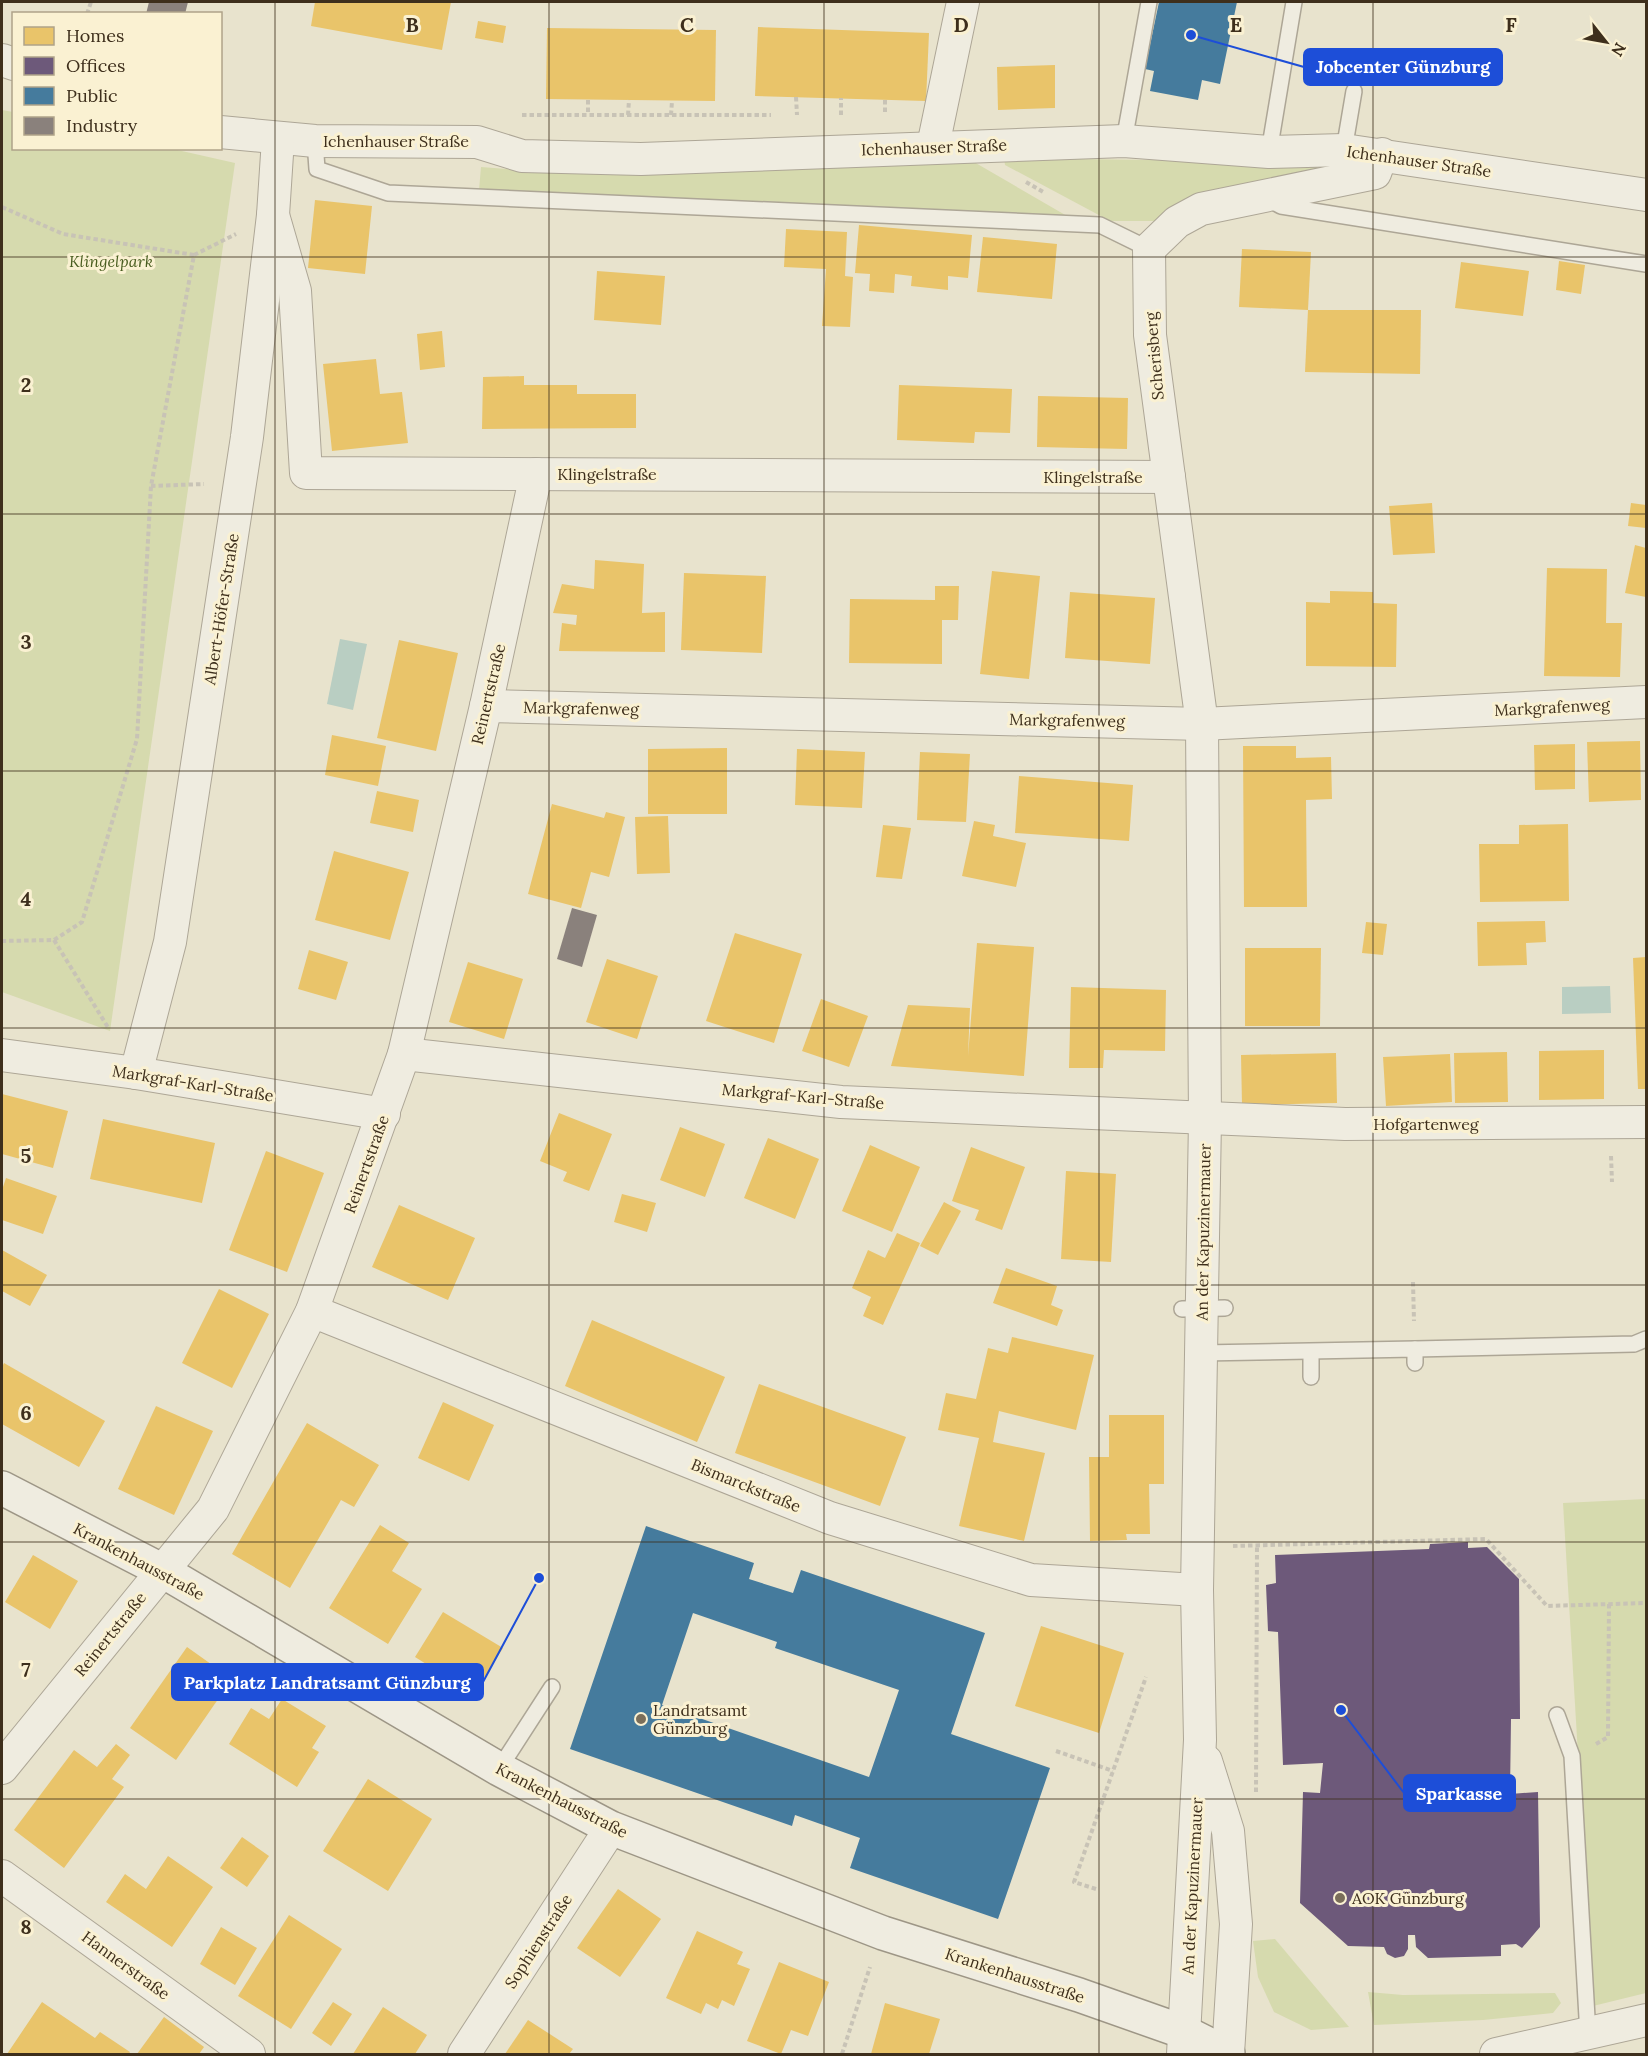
<svg xmlns="http://www.w3.org/2000/svg" width="1648" height="2056" viewBox="0 0 1648 2056" font-family="Lora,serif">
<rect width="100%" height="100%" fill="#e8e3cd"/>
<g fill="#d6daae">
<path d="M2,110l11,2 1,36 159,1 62,14 -125,868 -108,-39z"/>
<path d="M1004,158l314,4 -2,14 -157,45h-49l-105,-56z"/>
<path d="M974,162l93,54 -588,-26 2,-23 92,7z"/>
<path d="M1646,1499v494l-53,13 -30,-503z"/>
<path d="M1275,1939l74,88 -38,3 -37,-18 -16,-35 -5,-36z"/>
<path d="M1368,1992l35,3 152,-2 6,10 -8,10 -70,7 -109,5z"/>
</g>
<g fill="#b9cec2">
<path d="M340,639l27,5 -14,66 -26,-6z"/>
<path d="M1610,986l1,27 -49,1v-27z"/>
</g>
<g fill="#e9c46a">
<path d="M315,2h136l-9,48 -131,-24z"/>
<path d="M478,21l28,5 -3,17 -28,-5z"/>
<path d="M758,27l171,6 -3,68 -171,-5z"/>
<path d="M547,28l169,2 -1,71 -169,-2z"/>
<path d="M1055,65v43l-57,2 -1,-43z"/>
<path d="M315,200l57,6 -7,68 -57,-6z"/>
<path d="M859,225l113,10 -4,43 -20,-2v14l-37,-4 1,-10 -17,-2 -1,19 -25,-2 1,-17 -15,-1z"/>
<path d="M786,229l61,3 -2,44 8,1 -3,50 -28,-1 4,-57 -42,-2z"/>
<path d="M983,237l74,7 -5,55 -75,-7z"/>
<path d="M1242,249l69,3 -3,58 -69,-3z"/>
<path d="M1559,261l26,4 -4,29 -25,-4z"/>
<path d="M1461,262l68,9 -6,45 -68,-8z"/>
<path d="M597,271l68,5 -4,49 -67,-5z"/>
<path d="M1308,310h113l-1,64 -115,-2z"/>
<path d="M442,331l3,36 -25,3 -3,-36z"/>
<path d="M376,359l4,35 22,-2 6,51 -76,8 -9,-87z"/>
<path d="M524,376v9h53v9h59v34l-154,1 1,-52z"/>
<path d="M899,385l113,4 -2,44 -35,-1 -1,11 -77,-3z"/>
<path d="M1038,396l90,2 -1,51 -90,-2z"/>
<path d="M1432,503l3,50 -42,2 -4,-49z"/>
<path d="M1631,503l15,2v23l-18,-2z"/>
<path d="M1635,545l11,3v49l-21,-4z"/>
<path d="M595,560l49,4 -2,49 23,-1v40l-106,-1 3,-28 14,2 1,-10 -24,-2 9,-29 32,5z"/>
<path d="M1547,568l60,1 -1,54h16l-2,54 -76,-1z"/>
<path d="M992,571l48,5 -11,103 -49,-5z"/>
<path d="M684,573l82,3 -4,77 -81,-3z"/>
<path d="M935,586h24l-1,34h-16v44l-93,-1 1,-64 85,1z"/>
<path d="M1330,591l43,1v11l24,1 -1,63 -90,-1v-64l24,1z"/>
<path d="M1070,592l85,6 -5,66 -85,-6z"/>
<path d="M399,640l59,13 -22,98 -59,-13z"/>
<path d="M332,735l54,11 -8,40 -53,-11z"/>
<path d="M1640,741l1,59 -52,2 -2,-60z"/>
<path d="M1575,744v45l-40,1 -1,-45z"/>
<path d="M1243,746h53v12l35,-1 1,42 -26,1 1,107h-63z"/>
<path d="M727,748v66h-79v-65z"/>
<path d="M797,749l68,3 -3,56 -67,-3z"/>
<path d="M920,752l50,2 -4,68 -49,-2z"/>
<path d="M1019,776l114,9 -4,56 -114,-8z"/>
<path d="M377,791l42,9 -6,32 -43,-9z"/>
<path d="M552,804l52,14 2,-6 19,5 -16,60 -18,-5 -10,36 -53,-14z"/>
<path d="M668,816l2,57 -33,1 -2,-57z"/>
<path d="M974,821l21,4 -2,11 33,7 -10,44 -54,-11z"/>
<path d="M1568,824l1,77 -89,1 -1,-58h40v-19z"/>
<path d="M883,825l28,3 -9,51 -26,-2z"/>
<path d="M334,851l75,21 -19,68 -75,-20z"/>
<path d="M1545,921l1,21 -20,1 1,22 -49,1 -1,-44z"/>
<path d="M1366,922l21,2 -4,31 -21,-2z"/>
<path d="M735,933l67,21 -28,89 -68,-22z"/>
<path d="M977,943l57,4 -10,129 -133,-10 17,-61 62,3 -2,48z"/>
<path d="M1245,948h76l-1,78h-75z"/>
<path d="M309,950l39,12 -12,38 -38,-11z"/>
<path d="M1646,957v132h-8l-5,-131z"/>
<path d="M607,959l51,17 -21,63 -51,-17z"/>
<path d="M468,962l55,17 -19,60 -55,-17z"/>
<path d="M1071,987l95,3 -1,61 -61,-1 -1,18h-34z"/>
<path d="M821,999l47,17 -19,51 -47,-16z"/>
<path d="M1604,1050v49l-65,1v-49z"/>
<path d="M1507,1052l1,50 -53,1 -1,-50z"/>
<path d="M1336,1053l1,50 -95,2 -1,-50z"/>
<path d="M1450,1054l2,48 -66,4 -3,-49z"/>
<path d="M2,1094l66,17 -15,57 -51,-14z"/>
<path d="M559,1113l53,21 -23,57 -26,-10 4,-9 -27,-11z"/>
<path d="M103,1119l112,24 -13,60 -112,-24z"/>
<path d="M680,1127l45,17 -20,53 -45,-17z"/>
<path d="M768,1138l51,21 -24,60 -51,-21z"/>
<path d="M870,1145l50,22 -28,65 -50,-21z"/>
<path d="M971,1147l54,20 -23,63 -27,-10 4,-10 -27,-9z"/>
<path d="M266,1151l58,22 -37,99 -58,-22z"/>
<path d="M1066,1171l50,3 -5,88 -50,-3z"/>
<path d="M6,1178l51,18 -14,38 -41,-14v-30z"/>
<path d="M622,1194l34,9 -9,29 -33,-10z"/>
<path d="M944,1202l17,9 -23,44 -18,-9z"/>
<path d="M399,1205l76,33 -27,62 -76,-33z"/>
<path d="M897,1233l23,10 -37,82 -20,-9 8,-19 -19,-9 16,-38 17,8z"/>
<path d="M2,1250l45,25 -17,31 -28,-15z"/>
<path d="M1006,1268l51,18 -6,19 12,5 -6,16 -64,-23z"/>
<path d="M219,1289l50,25 -37,74 -50,-25z"/>
<path d="M592,1320l133,57 -28,65 -132,-56z"/>
<path d="M1012,1337l82,18 -18,75 -77,-19 -6,31 52,11 -21,88 -65,-15 20,-88 -41,-8 8,-37 30,6 12,-51 20,5z"/>
<path d="M4,1363l101,58 -26,46 -77,-43v-57z"/>
<path d="M759,1384l147,53 -26,69 -145,-53z"/>
<path d="M443,1402l51,23 -25,56 -51,-23z"/>
<path d="M156,1406l57,25 -39,84 -56,-26z"/>
<path d="M1109,1415h55v69h-15l1,50h-24l1,6 -37,1 -1,-84h20z"/>
<path d="M307,1423l72,42 -25,42 -13,-7 -51,88 -58,-34z"/>
<path d="M380,1525l29,18 -17,28 30,18 -34,55 -59,-36z"/>
<path d="M33,1555l45,26 -28,48 -45,-27z"/>
<path d="M443,1612l60,36 -29,46 -59,-37z"/>
<path d="M1041,1626l83,27 -25,80 -84,-27z"/>
<path d="M187,1647l45,32 -56,81 -46,-32z"/>
<path d="M282,1699l44,27 -14,22 7,4 -22,35 -68,-43 22,-36 18,11z"/>
<path d="M116,1744l14,11 -18,24 12,8 -60,81 -50,-38 60,-80 23,17z"/>
<path d="M368,1779l64,40 -44,72 -65,-40z"/>
<path d="M242,1837l27,19 -22,31 -27,-19z"/>
<path d="M168,1856l45,31 -41,60 -66,-45 19,-28 21,15z"/>
<path d="M618,1889l43,30 -41,58 -43,-29z"/>
<path d="M289,1915l53,34 -51,80 -53,-33z"/>
<path d="M221,1927l36,21 -22,37 -35,-21z"/>
<path d="M697,1931l46,21 -6,12 13,5 -16,37 -12,-6 -4,9 -12,-6 -5,11 -35,-16z"/>
<path d="M779,1962l50,20 -21,54 -17,-6 -10,24 -34,-13z"/>
<path d="M42,2002l53,36 5,-6 30,20 -1,2h-122z"/>
<path d="M333,2002l19,12 -21,32 -19,-13z"/>
<path d="M885,2003l55,16 -11,35h-58z"/>
<path d="M383,2007l44,28 -12,19h-62z"/>
<path d="M164,2017l40,30 -5,7h-62z"/>
<path d="M528,2020l45,29 -4,5h-64z"/>
</g>
<path fill="#6d597a" d="M1468,1542v6l19,-1 32,32 1,140h-9l-1,75 28,-2 2,135 -18,21 -6,-4 -15,1v11l-73,2 -12,-11 -1,-12h-7v14l-4,7 -9,2 -8,-4 -3,-7 -36,-1 -48,-43 3,-111 17,1 3,-30 -40,2 -5,-133 -10,-1 -2,-46 10,-2 -1,-28 154,-6 1,-5z"/>
<g fill="#457b9d" fill-rule="evenodd">
<path d="M1159,2h78l-17,82 -18,-4 -4,20 -48,-9 4,-20 -9,-2z"/>
<path d="M646,1526l108,37 -5,16 44,14 8,-23 184,63 -34,101 99,34 -52,151 -148,-51 10,-30 -65,-23 -3,11 -222,-77zM693,1613l84,29 -2,6 124,42 -30,87 -207,-72z"/>
</g>
<g fill="#8a817c">
<path d="M149,2h39l-3,12h-39z"/>
<path d="M572,908l25,7 -15,52 -25,-8z"/>
</g>
<g fill="none" stroke-linecap="round" stroke-linejoin="round">
<defs>
<g id="lane">
<path d="M315,141l2,28 71,24 712,32 49,24"/>
<path d="M1124,141l25,-139"/>
<path d="M1344,150l10,-59"/>
<path d="M1269,152l25,-150"/>
<path d="M1270,200l11,6 365,58"/>
<path d="M1182,1309l43,-1"/>
<path d="M1415,1349l219,-5 12,-5"/>
<path d="M1311,1352v25"/>
<path d="M1201,1353l214,-4v14"/>
<path d="M1557,1715l15,41 16,279"/>
<path d="M499,1769l53,-82"/>
</g>
<g id="street">
<path d="M2,60l12,4"/>
<path d="M220,132l95,9 162,1 45,14 119,3 483,-18 145,11 75,-2 302,45"/>
<path d="M933,146l30,-144"/>
<path d="M273,215l22,76 11,182 863,4"/>
<path d="M486,706l716,18 444,-22"/>
<path d="M404,1054l437,48 504,22 301,-2"/>
<path d="M2,1055l134,18 248,41"/>
<path d="M136,1073l34,-131 77,-505 26,-222 5,-76"/>
<path d="M312,1311l518,207 201,62 166,10"/>
<path d="M1206,1761l22,70 8,93 -8,130"/>
<path d="M2,1768l211,-259 99,-198 92,-257 82,-348 50,-232"/>
<path d="M2,1876l247,178"/>
<path d="M464,2054l147,-226"/>
<path d="M1183,2054l17,-314 -3,-150 8,-471 -3,-395 -52,-389 -1,-86 28,-27 24,-13 174,-36 7,-19"/>
<path d="M1496,2054l150,-34"/>
</g>
<path id="secondary" d="M2,1488l159,82 338,199 112,59 272,105 196,62 105,37 44,22"/>
</defs>
<use href="#lane" stroke="#ada696" stroke-width="18"/>
<use href="#street" stroke="#ada696" stroke-width="34"/>
<use href="#secondary" stroke="#9d9686" stroke-width="36"/>
<g stroke="#c8c3b6" stroke-width="4" stroke-dasharray="4.5 3" stroke-linecap="butt">
<path d="M87,14l4,-12"/>
<path d="M796,97l1,18"/>
<path d="M588,100v15"/>
<path d="M885,100v14"/>
<path d="M522,115h249"/>
<path d="M628,115l1,-15"/>
<path d="M671,115l1,-14"/>
<path d="M841,115v-17"/>
<path d="M1026,182l19,11"/>
<path d="M2,207l61,27 131,21 -43,231 -14,253 -55,183 -28,18 -52,1"/>
<path d="M194,255l42,-21"/>
<path d="M151,486l53,-2"/>
<path d="M54,940l55,89"/>
<path d="M1611,1156l1,26"/>
<path d="M1413,1282l1,39"/>
<path d="M1233,1546l253,-7 61,67 99,-3"/>
<path d="M1596,1744l12,-7 1,-133"/>
<path d="M1056,1751l57,20"/>
<path d="M1256,1792l1,-247"/>
<path d="M1096,1889l-22,-7 72,-205"/>
<path d="M842,2054l28,-87"/>
</g>
<use href="#lane" stroke="#efece0" stroke-width="15"/>
<use href="#street" stroke="#efece0" stroke-width="32"/>
<use href="#secondary" stroke="#efece0" stroke-width="33"/>
</g>
<path fill="none" stroke="#3e2f1c" stroke-width="1.5" stroke-opacity="0.55" d="M275,2v2052M549,2v2052M824,2v2052M1099,2v2052M1373,2v2052M2,257h1644M2,514h1644M2,771h1644M2,1028h1644M2,1285h1644M2,1542h1644M2,1799h1644"/>
<g fill="#7a6e5a" stroke="#faf1d2" stroke-width="2">
<circle cx="641" cy="1719" r="6"/>
<circle cx="1340" cy="1898" r="6"/>
</g>
<g text-anchor="middle" dominant-baseline="central" stroke-width="6" stroke-linejoin="round" paint-order="stroke">
<g font-size="16" fill="#3e2f1c" stroke="#faf1d2">
<text x="396" y="141">Ichenhauser Straße</text>
<text transform="translate(934 147) rotate(-2)">Ichenhauser Straße</text>
<text transform="translate(1419 161) rotate(8)">Ichenhauser Straße</text>
<text transform="translate(1154 356) rotate(-95)">Scherisberg</text>
<text x="607" y="474">Klingelstraße</text>
<text x="1093" y="477">Klingelstraße</text>
<text transform="translate(221 609) rotate(-81)">Albert-Höfer-Straße</text>
<text transform="translate(488 694) rotate(-77)">Reinertstraße</text>
<text transform="translate(1552 707) rotate(-3)">Markgrafenweg</text>
<text transform="translate(581 708) rotate(1)">Markgrafenweg</text>
<text transform="translate(1067 720) rotate(1)">Markgrafenweg</text>
<text transform="translate(193 1083) rotate(9)">Markgraf-Karl-Straße</text>
<text transform="translate(803 1096) rotate(5)">Markgraf-Karl-Straße</text>
<text x="1426" y="1124">Hofgartenweg</text>
<text transform="translate(366 1164) rotate(-70)">Reinertstraße</text>
<text transform="translate(1203 1232) rotate(-89)">An der Kapuzinermauer</text>
<text transform="translate(746 1485) rotate(22)">Bismarckstraße</text>
<text transform="translate(139 1561) rotate(28)">Krankenhausstraße</text>
<text transform="translate(110 1634) rotate(-51)">Reinertstraße</text>
<text transform="translate(562 1800) rotate(27)">Krankenhausstraße</text>
<text transform="translate(1192 1886) rotate(-87)">An der Kapuzinermauer</text>
<text transform="translate(538 1941) rotate(-57)">Sophienstraße</text>
<text transform="translate(126 1965) rotate(36)">Hannerstraße</text>
<text transform="translate(1015 1975) rotate(18)">Krankenhausstraße</text>
</g>
<g font-size="16" font-style="italic" fill="#495d20" stroke="#faf1d2">
<text x="111" y="261">Klingelpark</text>
</g>
<g font-size="16" fill="#3e2f1c" stroke="#faf1d2" text-anchor="start">
<text x="653" y="1710">Landratsamt<tspan x="653" dy="18">Günzburg</tspan></text>
<text x="1352" y="1898">AOK Günzburg</text>
</g>
</g>
<g font-size="20" text-anchor="middle" font-weight="bold" fill="#3e2f1c" stroke="#faf1d2" stroke-width="6" stroke-linejoin="round" paint-order="stroke">
<text x="412" y="32">B</text>
<text x="687" y="32">C</text>
<text x="961" y="32">D</text>
<text x="1236" y="32">E</text>
<text x="1511" y="32">F</text>
<text x="26" y="392">2</text>
<text x="26" y="649">3</text>
<text x="26" y="906">4</text>
<text x="26" y="1163">5</text>
<text x="26" y="1420">6</text>
<text x="26" y="1677">7</text>
<text x="26" y="1934">8</text>
</g>
<path fill="none" stroke="#1d4ed8" stroke-width="2" d="M1191 35L1304 67M539 1578L483 1682M1341 1710L1404 1793"/>
<g fill="#1d4ed8" stroke="#faf1d2" stroke-width="2">
<circle cx="1191" cy="35" r="6"/>
<circle cx="539" cy="1578" r="6"/>
<circle cx="1341" cy="1710" r="6"/>
</g>
<g fill="#1d4ed8" stroke="#1d4ed8" stroke-width="2">
<rect x="1304" y="49" width="198" height="36" rx="6"/>
<rect x="172" y="1664" width="311" height="36" rx="6"/>
<rect x="1404" y="1775" width="111" height="36" rx="6"/>
</g>
<g font-size="18" text-anchor="middle" font-weight="bold" fill="#fff">
<text x="1403" y="73">Jobcenter Günzburg</text>
<text x="327" y="1689">Parkplatz Landratsamt Günzburg</text>
<text x="1459" y="1800">Sparkasse</text>
</g>
<rect width="1648" height="2056" fill="none" stroke="#3e2f1c" stroke-width="6"/>
<rect x="12" y="12" width="210" height="138" fill="#faf1d2" stroke="#afa389" stroke-width="1.5"/>
<rect x="24" y="27" width="30" height="18" fill="#e9c46a" stroke="#afa389" stroke-width="1.5"/>
<text x="66" y="42" font-size="18" fill="#3e2f1c">Homes</text>
<rect x="24" y="57" width="30" height="18" fill="#6d597a" stroke="#afa389" stroke-width="1.5"/>
<text x="66" y="72" font-size="18" fill="#3e2f1c">Offices</text>
<rect x="24" y="87" width="30" height="18" fill="#457b9d" stroke="#afa389" stroke-width="1.5"/>
<text x="66" y="102" font-size="18" fill="#3e2f1c">Public</text>
<rect x="24" y="117" width="30" height="18" fill="#8a817c" stroke="#afa389" stroke-width="1.5"/>
<text x="66" y="132" font-size="18" fill="#3e2f1c">Industry</text>
<g transform="translate(1606 42) rotate(121)" stroke="#faf1d2" stroke-width="4.5" paint-order="stroke">
<path d="M0-4.5L10 22L0 15L-10 22Z" fill="#3e2f1c"/>
<text y="-9" font-size="16" font-weight="bold" text-anchor="middle" fill="#3e2f1c">N</text>
</g>
</svg>
